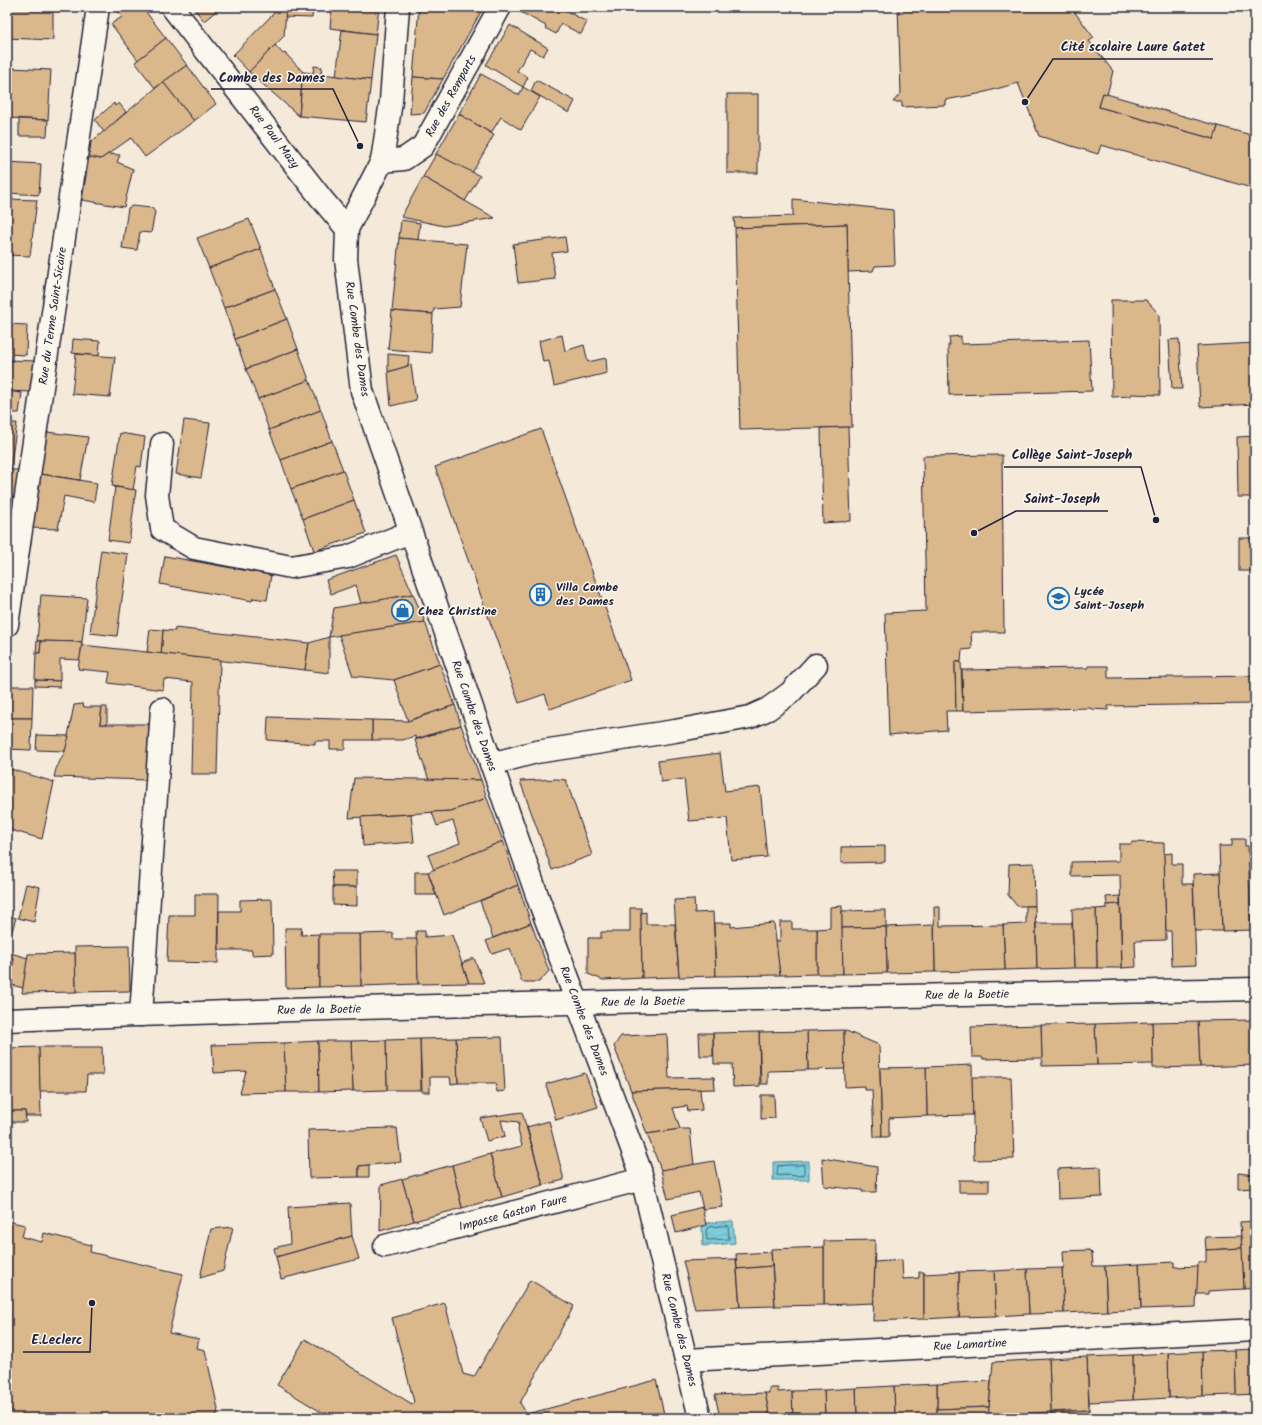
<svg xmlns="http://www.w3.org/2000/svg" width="1262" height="1425" viewBox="0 0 1262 1425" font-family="Kalam,sans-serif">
<defs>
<pattern id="water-waves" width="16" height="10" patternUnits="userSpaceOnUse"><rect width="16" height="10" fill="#7dccd9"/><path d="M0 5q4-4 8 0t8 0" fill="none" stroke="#6cafbb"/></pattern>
</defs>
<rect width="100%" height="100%" fill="#f5ead9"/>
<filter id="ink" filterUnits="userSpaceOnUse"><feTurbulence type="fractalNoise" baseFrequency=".025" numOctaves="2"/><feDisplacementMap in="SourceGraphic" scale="8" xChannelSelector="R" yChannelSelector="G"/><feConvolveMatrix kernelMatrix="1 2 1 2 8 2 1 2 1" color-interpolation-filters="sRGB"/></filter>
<g filter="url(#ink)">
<g fill="url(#water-waves)" stroke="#59889a">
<path d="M809,1161v19h-36v-18z"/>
<path d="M733,1221l2,22 -32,3 -1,-20 4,-1v-2z"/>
</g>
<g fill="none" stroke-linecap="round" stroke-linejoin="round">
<g stroke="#46667a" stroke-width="1">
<path d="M804,1165v11l-27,-1 1,-9z"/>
<path d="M728,1226l1,13 -22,1 -1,-10 3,-3z"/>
</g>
</g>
<g fill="#dbb78c" stroke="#22223b">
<path d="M7,7h46v33l-46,-2z"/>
<path d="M114,7h28l24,31 -28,22 -27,-36 11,-7z"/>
<path d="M193,7h28l-17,14z"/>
<path d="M274,7h30l-18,3 -2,26 -35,36 -16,-17 41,-42z"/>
<path d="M304,7h9l-1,11 -27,-1 1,-7z"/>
<path d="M332,7h47l-3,27 -46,-6z"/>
<path d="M419,7l64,1 -40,71 -30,-2z"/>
<path d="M520,7h39l28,15 -6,12 -20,-10 -5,10 -11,-6 1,-2 -29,-16z"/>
<path d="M898,7h173l23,31 -5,3 24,30 -6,24 -4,-2 -4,14 115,32 4,-13 37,10v53l-154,-44 -3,9 -59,-18 -21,-53 -40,11 -33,6v5l-43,2v-5h-9l8,-9z"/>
<path d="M510,25l38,23 -5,8 -13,-7 -13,22 11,6 -5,10 -37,-22z"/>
<path d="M342,30l34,4 -5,46 -35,-4z"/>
<path d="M166,38l21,27 -32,23 -20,-26z"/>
<path d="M275,45l8,9 2,-1 18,19 -4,44 -50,-44z"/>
<path d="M187,65l29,39 -22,17 -31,-39z"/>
<path d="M314,66l8,1 -1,7 50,6 -5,42 -67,-6 4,-44 10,1z"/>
<path d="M11,68l40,2 -3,50 -40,-2z"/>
<path d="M481,74l38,21 4,-8 17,10 -19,33 -20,-13 -10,16 -32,-19z"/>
<path d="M413,77l30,2 -19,34 -14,1z"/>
<path d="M536,80l39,21 -6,12 -38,-22z"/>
<path d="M163,82l31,39 -49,36 -14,-19 -30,21 -12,-2 2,-15z"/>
<path d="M1103,93l115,33 -4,13 -115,-32z"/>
<rect x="727" y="94" width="31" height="79"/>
<path d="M114,103l1,3 4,-3 7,9 -22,20 -9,-12z"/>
<path d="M459,114l35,21 -22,38 -36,-19z"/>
<path d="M19,119l29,1 -1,16h-28z"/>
<path d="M108,154l12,1 -3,7 16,7 -9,38 -42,-7 7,-43 12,2z"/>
<path d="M436,154l44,22 -15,25 -42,-24z"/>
<path d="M7,162l34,2 -2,31 -32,-2z"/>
<path d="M423,177l42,24 30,17 -51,8 -43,-9z"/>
<path d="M7,199l30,1 -7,56 -23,-1z"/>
<path d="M793,199l100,11 2,55 -20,1 -2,5 -25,1 -1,-48 -112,4 -1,-10 59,-2z"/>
<path d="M132,206l20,2 3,4 -4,21 -11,-1 -3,18 -15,-2 6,-40z"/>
<path d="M249,219l12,30 -52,19 -12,-30z"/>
<path d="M401,220l19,3 -2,17 -19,-2z"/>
<path d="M847,224l5,203 -112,3 -5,-202z"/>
<path d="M565,237l2,14 -15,2 3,26 -37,4 -5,-39z"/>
<path d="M399,238l68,6 -7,63 -26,2 -1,5 -41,-3z"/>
<path d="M261,249l14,40 -51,19 -15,-40z"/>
<path d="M275,289l12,30 -52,20 -11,-31z"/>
<path d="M1111,300h35l13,14 1,81 -29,-1v2l-19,1z"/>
<path d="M392,311l41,3 -2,39 -43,-4z"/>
<path d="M287,319l11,30 -52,20 -11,-30z"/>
<path d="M7,324l20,1 -1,30 -19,-1z"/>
<path d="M562,335l3,16 19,-6 4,17 18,-4 1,15 -53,13 -5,-25 -6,1 -4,-21z"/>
<path d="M961,336v8l128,-4 3,51 -143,4 -1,-50h2l-1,-8z"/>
<path d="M73,339l27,2 -1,15 -27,-3z"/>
<path d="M1179,339l3,50h-10l-3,-49z"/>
<path d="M1255,343v61l-55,3 -3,-61z"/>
<path d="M298,349l11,31 -51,19 -12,-30z"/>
<path d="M76,354l39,3 -5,40 -38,-3z"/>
<path d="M388,354l21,2 -1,10 -20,6z"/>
<path d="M7,360l29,1 -5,31 -24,-1z"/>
<path d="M411,365l5,35 -25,6 -3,-34z"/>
<path d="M309,380l12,30 -52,20 -11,-31z"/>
<path d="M7,391l15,2 -3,20h-12z"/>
<path d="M321,410l11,31 -51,19 -12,-30z"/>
<path d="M184,420l26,3 -9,55 -25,-4z"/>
<path d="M7,423h10l-7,47h-3z"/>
<path d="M848,427l3,94 -28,2 -2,-95z"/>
<path d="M541,429l90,251 -81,29 -5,-15 -26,9 -84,-236z"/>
<path d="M47,432l41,5 -8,43 -40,-6z"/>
<path d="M120,433l25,4 -4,30 -4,-1 -4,24 -21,-4z"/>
<path d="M1255,436v61h-17l-1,-60z"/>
<path d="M332,441l11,29 -52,19 -10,-29z"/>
<path d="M1002,455l2,177h-33l1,17 -10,1 -1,12h-6l1,49h-10l1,19 -58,5 -4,-122 41,-2 -3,-155z"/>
<path d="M7,470h12l-4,27 -8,-1z"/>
<path d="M343,470l11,30 -51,19 -12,-30z"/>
<path d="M40,474l57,9 -3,19 -30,-6 -6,33 -27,-1z"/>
<path d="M115,487l21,3 -7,53 -21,-3z"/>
<path d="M7,496l8,1 -6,32 -2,-1z"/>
<path d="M354,500l12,33 -52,18 -11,-32z"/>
<rect x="1239" y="538" width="16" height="33"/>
<path d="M101,550l27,4 -11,82 -27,-3z"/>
<path d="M396,555l17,39 -52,10 -5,-19 -25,9 -5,-14z"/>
<path d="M165,556l106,19 -4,25 -14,-2 -1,3 -92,-17z"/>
<path d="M413,594l12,28 -96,15 5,-29z"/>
<path d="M41,595l46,3 -5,44 -45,-1z"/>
<path d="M425,622l15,42 -46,16 -41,-4 -14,-41z"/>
<path d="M175,628l134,15 -4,27 -144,-16 2,-24 12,1z"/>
<path d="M150,629l13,1 -2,24 -14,-2z"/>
<path d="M329,637v36l-24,-3 4,-27z"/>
<path d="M37,641h4l-1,12h-4z"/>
<path d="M41,641l41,1 -2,18 -20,-1v22l-25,-1 1,-27h4z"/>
<path d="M82,645l138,15 -3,114h-26l2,-92 -29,-3 -1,11 -55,-7 2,-11 -32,-3z"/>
<path d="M955,662h6l2,49h-7z"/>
<path d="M440,664l15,41 -47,16 -14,-41z"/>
<path d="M1088,666h20v12l147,-2v28l-147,2v4l-17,-1 -1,-1 -127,3 -1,-41 126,-2z"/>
<path d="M35,680l25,1v6l-25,-1z"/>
<path d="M7,686h26l-1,32h-25z"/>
<path d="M83,704l1,3h18l-2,17h49l-3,56 -92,-3 2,-8 9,-18 9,-46z"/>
<path d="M455,705l6,20 -45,14 -1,-3 -12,4h-31v-20l36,1z"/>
<path d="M102,707h5v17h-7z"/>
<path d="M268,717l104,3v20h-27v9h-15v-8h-15v3l-48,-4z"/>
<path d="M7,718h25l-1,32 -24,-1z"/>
<path d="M461,725l20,55h-52l-14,-40z"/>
<path d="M37,735l32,1 -4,15 -29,-1z"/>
<path d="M720,753l5,38 35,-4 7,70 -36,3 -4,-42 -38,3 -5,-42 -23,3 -3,-21z"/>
<path d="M7,768l47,14 -12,57 -35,-10z"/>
<path d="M354,778l127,2 6,18 -36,13 -102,7z"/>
<path d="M557,779l9,1 26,75 -40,15 -32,-89z"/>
<path d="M487,798l16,43 -69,29 -6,-15 32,-12 -7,-22 -16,5 -5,-14 19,-1z"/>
<path d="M411,814l3,28 -51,4 -2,-29z"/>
<path d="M1232,839h13v7h3l3,84 -29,1 -3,-85h13z"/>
<path d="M503,841l15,44 -74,30 -16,-43z"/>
<path d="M1132,842l32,1 2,97 -31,1 1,26 -14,1 -2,-93 -49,1v-14l48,-1v-17h12z"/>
<path d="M885,846v16l-44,1v-16z"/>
<path d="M1172,853v11h10v20h11l3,81 -24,1 -1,-35h-5l-2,-77z"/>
<path d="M1034,863l1,43h-18l-9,-11 1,-31z"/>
<path d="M332,871h25v16h-24z"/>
<path d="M415,872h13l8,23h-21z"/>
<path d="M1220,873l2,58h-27l-2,-57z"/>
<path d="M26,884l14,3 -6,35 -16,-4z"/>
<path d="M518,885l13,38 -38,15 -13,-37z"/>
<path d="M333,887h24v19l-24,-1z"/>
<path d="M195,894h24l-1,69 -51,-1 2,-47h26z"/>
<path d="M1120,896v8l-13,1 -1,-8z"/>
<path d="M272,899l1,55 -21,1v-5h-33v-39h21v-11z"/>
<path d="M694,899l1,14 18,-1 3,64 -37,1 -5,-77z"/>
<path d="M1120,904l2,64h-25l-1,-59 11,-1v-3z"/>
<path d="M842,906l1,68h-26v-45l13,-1v-21z"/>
<path d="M1026,906h9l2,63 -32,1 -2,-45 23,-1z"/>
<path d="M934,907h6v19l63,-1 2,45 -70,2z"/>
<path d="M630,908h11l1,70 -39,2 -15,-6v-36h13v-6h29z"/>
<path d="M1072,909h24l1,59h-23z"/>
<path d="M886,910v17l-44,1v-17z"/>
<path d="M646,912v12h29l4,53 -37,1 -1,-65z"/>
<path d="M7,915l9,3 -5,16 -4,-1z"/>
<path d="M780,922h12v7h25v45l-37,1 -5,-34h5z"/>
<path d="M531,923l18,48 -10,11h-17l-12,-34 -18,6 -6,-13z"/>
<path d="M714,923h17v4l43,-4 6,52 -64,1z"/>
<path d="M1036,923h36l2,45 -37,1z"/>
<path d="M934,925l1,47 -48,1 -1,-46z"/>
<path d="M886,927l1,46 -44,1 -1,-46z"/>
<path d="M285,928h17l-1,7 18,-1v53l-33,1z"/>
<path d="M416,931h9v6l27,-2 17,48 -51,1z"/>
<path d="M393,933v6h24l1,45 -57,2 -1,-52z"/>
<path d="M319,934h41l1,52 -42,1z"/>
<rect x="1252" y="941" width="3" height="23"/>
<path d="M129,946l1,45 -54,1 -1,-45z"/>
<path d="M7,952l21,6 -5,30 -15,-4 6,-24 -7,-2z"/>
<path d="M75,953l1,39 -54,1 6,-39z"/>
<path d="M474,958l10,25h-15l-7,-20z"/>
<path d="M1254,1020l1,45 -55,2 -2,-46z"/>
<path d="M1198,1021l2,46 -47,1 -1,-46z"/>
<path d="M1152,1022l1,42 -56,1 -2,-41z"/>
<path d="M1095,1024l2,41 -55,1 -1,-41z"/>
<path d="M1041,1025l1,33 -59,1v-2h-11l-1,-30z"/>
<path d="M844,1030l1,39 -37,1 -1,-39z"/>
<path d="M844,1030l35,15 3,92h-8l-2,-47h-8v-4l-19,1z"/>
<path d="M807,1031l1,39 -40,1v13h-7l-2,-52z"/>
<path d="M759,1032l1,54 -27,1 -1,-23h-18l-1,-31z"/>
<path d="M699,1033h14v23h-13z"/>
<path d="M667,1034l2,44 45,-1 1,12 -84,2 -17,-45 7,-10z"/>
<path d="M502,1037l3,54 -8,1 -1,-9h-38l-2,-45z"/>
<path d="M456,1038l2,45 -7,1 -1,-7h-20v15h-8l-2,-53z"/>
<path d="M420,1039l1,51h-34l-1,-50z"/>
<path d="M386,1040l1,50 -34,1 -2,-50z"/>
<path d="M318,1041l1,51h-33l-2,-49z"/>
<path d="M318,1041h33l2,50 -34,1z"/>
<path d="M284,1043l2,49 -46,1 6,-22 -32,2 -2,-28z"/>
<path d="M39,1047l2,69h-15l-1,-5h-18l1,-63z"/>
<path d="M39,1047h63l1,28h-16l-1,16h-46z"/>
<path d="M972,1065l1,50 -46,1 -1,-49z"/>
<path d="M926,1067l1,49 -38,2v19h-7l-2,-69z"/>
<path d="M585,1073l13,34 -42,13 -10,-36z"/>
<path d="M972,1077h39l3,82 -40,1z"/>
<path d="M700,1089l2,21 -14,1 -1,-5 -14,2 7,21 -33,5 -16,-43z"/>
<path d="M761,1095h13l1,23 -14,1z"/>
<path d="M7,1111h18l1,11h-19z"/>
<path d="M522,1112l21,73 -41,12 -12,-43 32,-8 -4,-16 1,-8 -18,-2 4,16 -18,5 -7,-23z"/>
<path d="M549,1121l15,59 -21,5 -16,-58z"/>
<path d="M397,1128l4,34 -42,4v11l-50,1 -1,-48z"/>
<path d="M680,1129h10l4,36 -33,5 -14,-36z"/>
<path d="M490,1154l12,43 -40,11 -10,-43z"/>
<path d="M822,1158l55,9 -1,25h-14v-2l-38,-4z"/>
<path d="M714,1161l9,46 -20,2 -4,-17 -31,7 -7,-29z"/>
<path d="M369,1165v12h-10v-11z"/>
<path d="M452,1165l10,43 -48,13 -12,-42z"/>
<path d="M1101,1167l1,30 -44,2 -1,-30z"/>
<path d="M1238,1173l17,2v13l-17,1z"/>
<path d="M402,1179l12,42 -34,10 1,-46z"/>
<rect x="959" y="1180" width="30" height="12"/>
<path d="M350,1203l2,33 -76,21 -2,-9 16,-4 -2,-37z"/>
<path d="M702,1207l4,18 -30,8 -4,-18z"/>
<path d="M7,1221l18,4 -3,12 20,5 2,-9 47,12 -1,7 93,22 -14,59 30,6 -2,9 8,2 13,59 -2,9h-209z"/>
<path d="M1255,1221v67l-11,1 -4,-67z"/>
<path d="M233,1227l-10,44 -23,7 11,-49z"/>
<path d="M352,1236l7,23 -78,20 -5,-22z"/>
<path d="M1241,1236l1,12 -36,2 -1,-13z"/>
<path d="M875,1240l-1,63 -50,2v-64z"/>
<path d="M824,1247v58l-49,1 -4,-57z"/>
<path d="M1242,1248l2,41 -36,2v3h-12l2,-32h8v-12z"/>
<path d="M1089,1250l3,3 1,13h12l2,45 -43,2 -2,-45h2l-1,-17z"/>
<path d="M771,1252l1,14 -35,3 -1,-15z"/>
<path d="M736,1259l4,48 -45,2 -12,-48z"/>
<path d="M902,1260l1,19 16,-1v-6h5v47l-51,2 2,-59z"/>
<path d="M1174,1262v5l24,-1 -2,41 -55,2 -2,-45z"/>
<path d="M1139,1264l2,45 -34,2 -2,-45z"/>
<path d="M772,1266l3,40 -35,1 -3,-38z"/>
<path d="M1062,1268l2,45 -35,1 -2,-45z"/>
<path d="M1027,1269l2,45 -33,2 -2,-45z"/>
<path d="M994,1271l2,45 -37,1v-45z"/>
<path d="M959,1272v45l-35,2v-45z"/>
<path d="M530,1280l44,26 -54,97 7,11 129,-34 9,38h-334l-54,-33 28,-46 107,65 2,-2 -22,-84 53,-15 18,71 11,3z"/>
<path d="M1255,1349v45l-19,1 -1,-45z"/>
<path d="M1235,1350l1,45 -33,1 -1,-45z"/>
<path d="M1202,1351l1,45 -34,2 -1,-45z"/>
<path d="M1168,1353l1,45 -36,2v-45z"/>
<path d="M1133,1355v45l-44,2 -2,-45z"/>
<path d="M1087,1357l2,53 -38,2 -2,-53z"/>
<path d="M1049,1359l2,53 -63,3 5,-53z"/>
<path d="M991,1381l-2,26 -52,2v-25z"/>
<path d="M937,1384v34h-42l-1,-32z"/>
<path d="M894,1386l1,32h-38l-1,-30z"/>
<path d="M769,1388h9v4l14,-1 1,27h-23l-5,-25h4z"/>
<path d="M856,1388l1,30h-32l-1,-28z"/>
<path d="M824,1390l1,28h-32l-1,-27z"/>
<path d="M765,1393l5,25h-50l-5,-23z"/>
<path d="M989,1407l-1,11h-51v-9z"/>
<path d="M1089,1410l1,8h-38l-1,-6z"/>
</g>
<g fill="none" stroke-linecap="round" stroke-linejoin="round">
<defs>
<g id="minor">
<path d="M172,7l149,191 26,31"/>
<path d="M398,7l-7,94 -9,60 -35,68 -1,30 16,132 176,507 102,272 60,248"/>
<path d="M382,161l22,-2 19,-13 77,-139"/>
<path d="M162,444l-5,51 5,34 32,19 97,19 57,-10 62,-25"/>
<path d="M7,625l91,-618"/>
<path d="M491,764l45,-12 139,-21 75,-14 18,-8 22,-16 26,-28"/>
<path d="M141,1015l21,-306"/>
<path d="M7,1020c416,-17 832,-22 1248,-31"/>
<path d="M385,1246l257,-67"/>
<path d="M686,1360l569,-30"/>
</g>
</defs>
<use href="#minor" stroke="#22223b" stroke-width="25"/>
<use href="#minor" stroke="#fbf7ec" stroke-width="22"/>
</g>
</g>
<defs>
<symbol id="building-ring" viewBox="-11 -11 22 22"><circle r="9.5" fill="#fbf7ec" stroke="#1f6fb2" stroke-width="1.5"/><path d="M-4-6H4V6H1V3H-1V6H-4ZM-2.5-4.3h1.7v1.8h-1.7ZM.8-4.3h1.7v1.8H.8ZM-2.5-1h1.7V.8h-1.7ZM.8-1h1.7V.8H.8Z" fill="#1f6fb2"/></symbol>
<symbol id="school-ring" viewBox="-11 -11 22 22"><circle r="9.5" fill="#fbf7ec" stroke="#1f6fb2" stroke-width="1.5"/><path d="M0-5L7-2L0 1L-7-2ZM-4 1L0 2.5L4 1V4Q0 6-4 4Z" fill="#1f6fb2"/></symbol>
<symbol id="shop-ring" viewBox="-11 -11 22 22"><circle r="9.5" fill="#fbf7ec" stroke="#1f6fb2" stroke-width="1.5"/><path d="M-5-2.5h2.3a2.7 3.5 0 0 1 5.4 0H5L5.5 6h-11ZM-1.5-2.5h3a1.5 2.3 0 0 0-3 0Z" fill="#1f6fb2"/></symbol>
</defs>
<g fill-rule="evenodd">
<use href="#building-ring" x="528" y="582" width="25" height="25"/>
<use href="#school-ring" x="1046" y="586" width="25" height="25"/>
<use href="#shop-ring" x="390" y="598" width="25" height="25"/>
</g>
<g text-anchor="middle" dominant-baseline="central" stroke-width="3" stroke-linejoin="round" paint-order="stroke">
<g font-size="12" fill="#22223b" stroke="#fbf7ec">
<text transform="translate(451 96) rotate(-61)">Rue des Remparts</text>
<text transform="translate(274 137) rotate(53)">Rue Paul Mazy</text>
<text transform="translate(53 316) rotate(-82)">Rue du Terme Saint-Sicaire</text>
<text transform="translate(357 339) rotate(82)">Rue Combe des Dames</text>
<text transform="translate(474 716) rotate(71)">Rue Combe des Dames</text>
<text transform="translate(967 995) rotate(-1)">Rue de la Boetie</text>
<text transform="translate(643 1002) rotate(-1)">Rue de la Boetie</text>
<text transform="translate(319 1010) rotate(-1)">Rue de la Boetie</text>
<text transform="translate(584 1021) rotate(69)">Rue Combe des Dames</text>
<text transform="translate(513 1213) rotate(-15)">Impasse Gaston Faure</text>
<text transform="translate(679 1330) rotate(76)">Rue Combe des Dames</text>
<text transform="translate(970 1345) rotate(-3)">Rue Lamartine</text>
</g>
<g font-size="12" font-weight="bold" fill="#22223b" stroke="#fbf7ec" text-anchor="start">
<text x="556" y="587">Villa Combe<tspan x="556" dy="14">des Dames</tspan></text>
<text x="1074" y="591">Lycée<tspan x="1074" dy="14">Saint-Joseph</tspan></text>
<text x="418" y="611">Chez Christine</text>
</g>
</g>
<path fill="none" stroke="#22223b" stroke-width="1.5" d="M1025 102L1053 59H1213M360 146L333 89H211M1156 520L1141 467H1004M974 533L1016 511H1108M92 1303L90 1352H23"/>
<g fill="#22223b" stroke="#fbf7ec" stroke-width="1.5">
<circle cx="1025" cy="102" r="4"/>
<circle cx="360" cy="146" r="4"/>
<circle cx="1156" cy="520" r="4"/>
<circle cx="974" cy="533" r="4"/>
<circle cx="92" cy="1303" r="4"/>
</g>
<g font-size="13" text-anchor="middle" font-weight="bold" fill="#22223b" stroke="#fbf7ec" stroke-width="3" stroke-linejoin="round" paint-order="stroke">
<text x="1133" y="51">Cité scolaire Laure Gatet</text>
<text x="272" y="82">Combe des Dames</text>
<text x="1072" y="459">Collège Saint-Joseph</text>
<text x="1062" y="503">Saint-Joseph</text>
<text x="57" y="1344">E.Leclerc</text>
</g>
<rect width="1262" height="1425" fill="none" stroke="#fbf7ec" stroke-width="24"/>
<rect x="12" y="12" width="1238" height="1401" fill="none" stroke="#22223b" stroke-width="1.5" filter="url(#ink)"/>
</svg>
